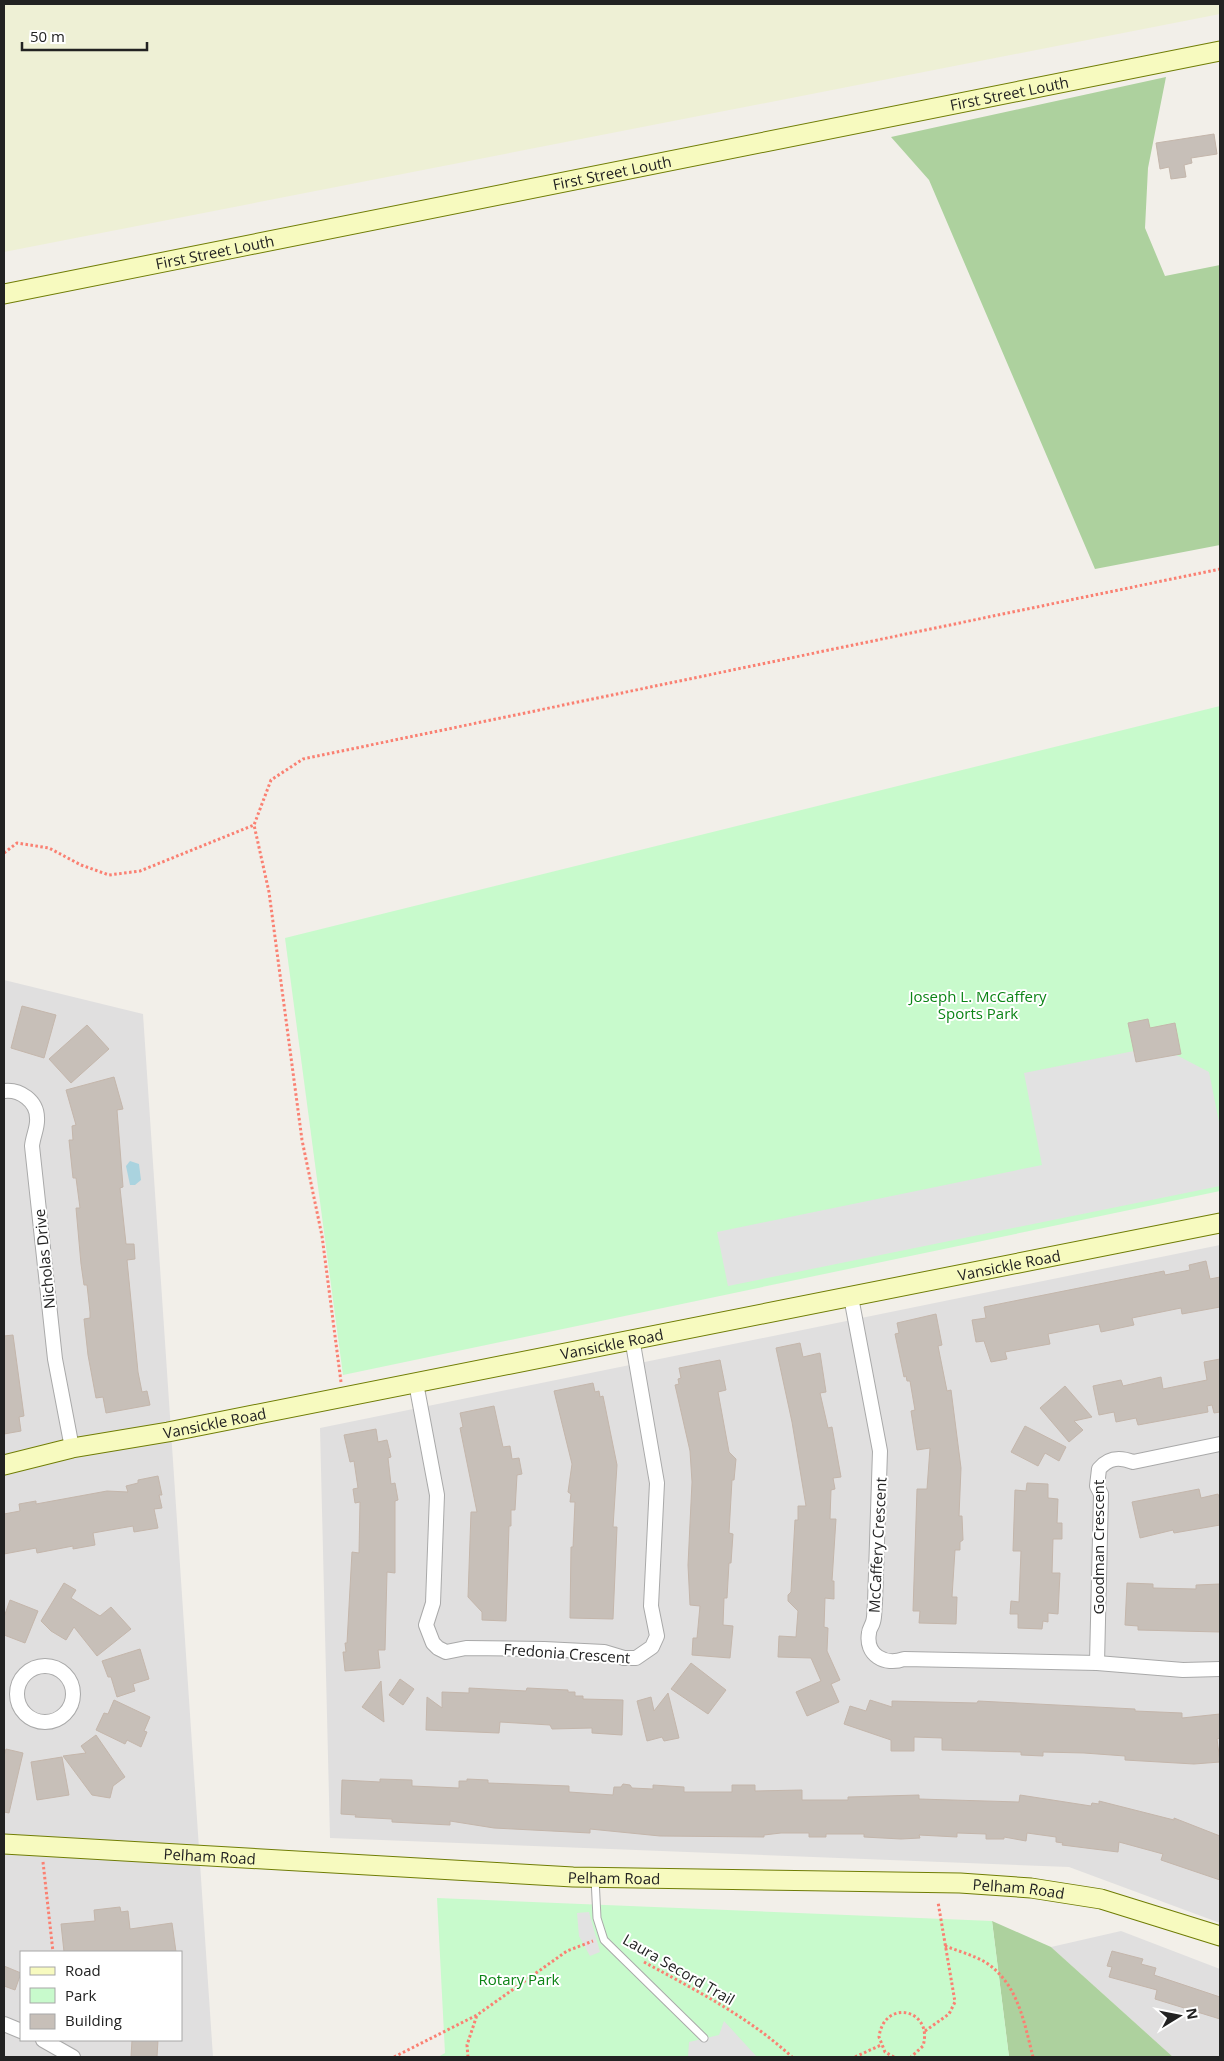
<svg xmlns="http://www.w3.org/2000/svg" width="1224" height="2061" viewBox="0 0 1224 2061" font-family="'Open Sans',sans-serif">
<rect width="100%" height="100%" fill="#f2efe9"/>
<g fill="#e0dfdf" fill-rule="evenodd">
<path d="M4,980l139,34 70,1043h-209zM21,1952h160v88h-160z"/>
<path d="M1220,1245v678l-151,-56 -739,-29 -10,-410z"/>
<path d="M1121,1931l99,38v88h-47l-122,-110z"/>
</g>
<path fill="#eef0d5" d="M4,4h1216v10l-1216,238z"/>
<g fill="#add19e">
<path d="M1166,77l-18,91 -3,60 20,48 55,-11v280l-125,24 -166,-389 -38,-43z"/>
<path d="M992,1921l59,26 122,110h-164z"/>
</g>
<g fill="#c8facc">
<path d="M1220,706v485l-877,184 -58,-437z"/>
<path d="M437,1898l555,23 17,136h-571l7,-4z"/>
</g>
<g fill="#e2e2e2">
<path d="M1159,1046l50,26 11,55v59l-492,100 -11,-54 325,-67 -18,-92z"/>
<path d="M589,1912l11,40 -10,4 -11,-20 -2,-23z"/>
<path d="M724,2021l33,36h-69l1,-15 30,-7z"/>
</g>
<path fill="#aad3df" d="M130,1161l9,3 2,16 -6,5h-5l-4,-19z"/>
<g fill="#c7bfb8" stroke="#c4b6ab">
<path d="M1214,134l3,20 -26,4 1,5 -8,2 2,12 -15,2 -2,-12 -9,2 -4,-26z"/>
<path d="M22,1006l34,9 -12,43 -33,-10z"/>
<path d="M1148,1019l2,9 25,-5 6,31 -45,8 -8,-39z"/>
<path d="M87,1025l22,24 -38,34 -22,-24z"/>
<path d="M114,1077l9,32 -6,1 6,77 -3,1 6,56h8l1,15 -8,1 11,112 4,20 5,-1 3,14 -44,8 -3,-16 -7,1 -8,-43 -4,-36 6,-1v-6l-3,-27h-3l-3,-21 -5,-56h4l-4,-30h-3l-4,-38h4l-1,-14 4,-1 -10,-35z"/>
<path d="M1206,1261l4,18 10,-2v30l-38,7 -1,-6 -49,10 2,7 -33,7 -2,-8 -51,10 2,10 -45,8 2,7 -16,3 -7,-21 -8,1 -4,-22 14,-2 -2,-11 180,-36 1,4 25,-5 -1,-5z"/>
<path d="M936,1314l6,31 -4,1 9,45 4,-1 10,78 -2,48h3l1,24 -3,2v8h-5l-3,47h5l-1,27 -37,-1 1,-12h-7l4,-122h10l3,-41 -13,2 -6,-39 4,-1 -5,-29h-3l-1,-5 -2,1 -9,-43 4,-1 -2,-10z"/>
<path d="M13,1335l11,81 -5,1 2,14 -17,3v-98z"/>
<path d="M800,1343l3,14 17,-4 6,39 -6,1 8,35 4,-1 9,50 -8,1 2,11 -4,1 -1,29h6l-4,62h2v18l-9,-1 -1,29 4,1 -1,23 13,29 -9,4 8,18 -32,14 -11,-24 25,-11 -10,-23 -33,-1 1,-21 17,1 2,-26 -10,-10v-6l3,-3 4,-72h3v-14h8l-14,-84 -16,-74z"/>
<path d="M1220,1359v53l-6,1 -2,-8 -5,1 1,6 -70,13 -2,-7 -20,4 -2,-10 -15,3 -6,-29 28,-6 2,6 38,-9 2,12 44,-9 -3,-18z"/>
<path d="M720,1360l6,30 -8,2 11,60 7,7 -2,21h-2l-3,53 4,1 -2,29h-2l-2,35h-3l-1,27 10,1 -3,32 -38,-3 1,-17h4l3,-32 -10,-1 -2,-40 4,-83 -2,-31 -15,-66 4,-1 -1,-5 3,-1 -2,-10z"/>
<path d="M593,1383l2,9 4,-1 1,6 3,-1 14,69 -4,62h4l-4,92 -43,-1 1,-71h2l2,-45h-5l1,-8 -3,-2 4,-28 -18,-73z"/>
<path d="M1065,1386l27,31 -18,4 9,9 -14,12 -29,-34z"/>
<path d="M494,1406l9,41 7,-1 2,13 7,-1 3,16 -5,1 -2,35h-4v16h-2l-3,95 -24,-1v-8l-14,-15 3,-85h6l-17,-84 3,-1 -3,-14z"/>
<path d="M1025,1426l41,21 -7,14 -14,-8 -7,13 -27,-14z"/>
<path d="M376,1429l2,13 9,-2 4,17 -3,1 3,26 4,-1 3,17 -3,1v72l-8,-1 -2,78h-7l2,18 -35,3 -2,-19h3l-1,-9h2l5,-91 7,1 1,-51 -5,1 -2,-14 5,-1 -4,-27 -4,1 -6,-27z"/>
<path d="M158,1476l4,19h-3l3,13 -8,1 4,19 -24,4 -1,-6 -40,7 2,12 -22,4v-3l-36,7 -1,-5 -32,6v-40l16,-3 -1,-7 17,-3v3l71,-13 21,1 -2,-6 12,-3v-3z"/>
<path d="M1027,1483l21,1v14l10,1 -1,24h5v16h-9l-1,34h8l-2,41 -10,-1v9l-5,-1 -1,8 -24,-1v-14h-8l1,-13 8,1 2,-51h-8l2,-61 11,1z"/>
<path d="M1199,1489l2,9 17,-4 2,6v25l-46,8 -1,-3 -33,8 -8,-36z"/>
<path d="M64,1583l12,7 -5,8 29,18 11,-9 20,22 -34,27 -23,-29 -8,13 -15,-9 -10,-10z"/>
<path d="M1127,1583l26,1v4l43,1v-4l24,-1v48l-82,-2v-4l-13,-1z"/>
<path d="M10,1600l28,11 -13,32 -21,-8v-18z"/>
<path d="M140,1649l9,30 -16,5 2,7 -18,6 -6,-20h-3l-6,-16z"/>
<path d="M691,1663l35,27 -18,24 -37,-25z"/>
<path d="M400,1679l14,10 -11,16 -14,-10z"/>
<path d="M381,1681l3,41 -22,-15z"/>
<path d="M469,1688l57,3 1,-3 41,2v2h7v4h8v3l40,1 -1,35 -30,-2v-5l-40,1 -2,-4 -50,-3 -1,11 -73,-3 1,-33 15,11v-16l27,1z"/>
<path d="M668,1693l11,45 -15,3 -2,-4 -15,4 -10,-40 14,-4 3,14z"/>
<path d="M114,1700l36,17 -6,14 3,1 -6,15 -14,-7 -2,4 -29,-14 8,-17 4,1z"/>
<path d="M870,1700l22,7v-6l85,2 1,-2 157,8v2l47,2v5l38,-4v24l-3,1 3,23 -26,2 -69,-4v-4l-41,-3 -41,-1v4l-22,-1v-3l-79,-2v-12l-28,-1v14h-23v-11l-47,-16 6,-18 16,5z"/>
<path d="M96,1735l29,42 -12,9 -3,12 -18,-3 -29,-39 23,-3 -5,-7z"/>
<path d="M6,1749l17,4 -14,60 -5,-1v-56z"/>
<path d="M62,1757l7,38 -32,5 -6,-38z"/>
<path d="M380,1779l32,1v6l47,2v-7h8v-2l21,1v3l81,3v6l44,3 1,-8h7l2,-3 7,1 2,3 21,1v-4l31,2v5h48v-7h23v6l47,-1v10h46v-3l71,-2v4l100,3 1,-7 71,11 1,-3 7,1v-3l75,19v-2l46,18v44l-59,-20 2,-6 -44,-12 -1,10 -56,-7 1,-2 -7,-1v-5l-29,-4 -1,8 -22,-4v2h-18v-5l-29,-1v4l-38,-2 1,3 -19,1 -37,-2v-3h-38v3h-17v-4h-28l-17,2v2l-104,-1 -70,-7v4l-96,-5 -44,-7v4l-58,-3v-3l-37,-2 1,-2 -15,-1 1,-34 38,2z"/>
<path d="M120,1907l1,5 7,-1 2,18 42,-6 4,29h-112l-3,-28 34,-3 -1,-11z"/>
<path d="M1112,1951l31,8 -2,5 15,4 -2,7 66,22v22l-65,-20 2,-9 -48,-13 3,-10 -5,-1z"/>
<path d="M4,1966l17,7 -6,17 -11,-4z"/>
<path d="M132,2040h26l-1,17h-26z"/>
</g>
<g fill="none" stroke-linecap="round" stroke-linejoin="round">
<defs>
<path id="lane" d="M595,1878l2,40 7,22 100,98"/>
<g id="street">
<path d="M4,1091c16,-2 33,10 33,27 1,9 -4,18 -5,28l23,213 17,89"/>
<path d="M851,1297l29,154 -5,152c-1,6 0,13 -2,19 -1,4 -4,7 -4,11 -4,22 16,33 35,26l193,4 86,7 37,-1"/>
<path d="M416,1383l21,112 -4,108 -7,22 7,18 5,5 8,4 20,-4 78,1 60,3 20,6h12l16,-11 5,-11 -6,-30 6,-123 -25,-145"/>
<path d="M1097,1663l4,-169 -4,-8 2,-17c10,-12 21,-12 34,-7l87,-18"/>
<circle cx="45" cy="1694" r="28"/>
<path d="M4,2024l17,7"/>
<path d="M43,2040l30,17"/>
</g>
<g id="secondary">
<path id="s1" d="M4,294l1216,-243"/>
<path id="s2" d="M4,1465l68,-17 96,-16 1052,-209"/>
<path id="s3" d="M4,1844l569,33 387,6 71,5 70,11 119,37"/>
</g>
</defs>
<use href="#lane" stroke="#a9a9a9" stroke-width="9"/>
<use href="#street" stroke="#a9a9a9" stroke-width="16"/>
<use href="#secondary" stroke="#707d05" stroke-width="21"/>
<g stroke="#fa8072" stroke-width="3" stroke-dasharray="2.5 2.5" stroke-linecap="butt">
<path d="M4,853l13,-10 32,5 32,17 28,10 31,-4 114,-46"/>
<path d="M341,1382l-19,-146 -20,-96 -33,-248 -15,-67 17,-45 32,-21 917,-190"/>
<path d="M43,1862l10,90"/>
<path d="M945,1946c13,5 28,9 40,16 33,21 39,60 48,95"/>
<path d="M644,1962c51,28 105,55 148,95"/>
<path d="M925,2031l24,-17 6,-12 -17,-100"/>
<path d="M394,2057l83,-42 90,-64 26,-10"/>
<path d="M468,2057l-1,-12 10,-30"/>
<path d="M855,2057l26,-12"/>
<path d="M894,2057l-9,-5 -6,-15c5,-39 55,-28 44,9l-12,11"/>
</g>
<use href="#lane" stroke="#fff" stroke-width="7"/>
<use href="#street" stroke="#fff" stroke-width="14"/>
<use href="#secondary" stroke="#f7fabf" stroke-width="19"/>
</g>
<g text-anchor="middle" dominant-baseline="central" stroke-width="4" stroke-linejoin="round" paint-order="stroke">
<g font-size="15" fill="#222" stroke="#fff">
<text stroke="none"><textPath href="#s1" startOffset="1025">First Street Louth</textPath></text>
<text stroke="none"><textPath href="#s1" startOffset="620">First Street Louth</textPath></text>
<text stroke="none"><textPath href="#s1" startOffset="215">First Street Louth</textPath></text>
<text transform="translate(44 1259) rotate(-96)">Nicholas Drive</text>
<text stroke="none"><textPath href="#s2" startOffset="1025">Vansickle Road</textPath></text>
<text stroke="none"><textPath href="#s2" startOffset="620">Vansickle Road</textPath></text>
<text stroke="none"><textPath href="#s2" startOffset="215">Vansickle Road</textPath></text>
<text transform="translate(877 1545) rotate(-87)">McCaffery Crescent</text>
<text transform="translate(1098 1547) rotate(-90)">Goodman Crescent</text>
<text transform="translate(567 1653) rotate(4)">Fredonia Crescent</text>
<text stroke="none"><textPath href="#s3" startOffset="206">Pelham Road</textPath></text>
<text stroke="none"><textPath href="#s3" startOffset="611">Pelham Road</textPath></text>
<text stroke="none"><textPath href="#s3" startOffset="1016">Pelham Road</textPath></text>
<text transform="translate(679 1969) rotate(30)">Laura Secord Trail</text>
</g>
<g font-size="15" fill="#0c8416" stroke="#fff">
<text x="978" y="996">Joseph L. McCaffery<tspan x="978" dy="17">Sports Park</tspan></text>
<text x="519" y="1979">Rotary Park</text>
</g>
</g>
<rect width="1224" height="2061" fill="none" stroke="#222222" stroke-width="10"/>
<rect x="20" y="1951" width="162" height="90" fill="#ffffff" stroke="#a7a7a7"/>
<rect x="30" y="1967" width="25" height="8" fill="#f7fabf" stroke="#a7a7a7"/>
<text x="65" y="1976" font-size="15" fill="#222222">Road</text>
<rect x="30" y="1988" width="25" height="15" fill="#c8facc" stroke="#a7a7a7"/>
<text x="65" y="2001" font-size="15" fill="#222222">Park</text>
<rect x="30" y="2014" width="25" height="15" fill="#c7bfb8" stroke="#a7a7a7"/>
<text x="65" y="2026" font-size="15" fill="#222222">Building</text>
<g transform="translate(1179 2016) rotate(80)" stroke="#ffffff" stroke-width="4" paint-order="stroke">
<path d="M0-4L9 19L0 12L-9 19Z" fill="#222222"/>
<text y="-8" font-size="14" font-weight="bold" text-anchor="middle" fill="#222222">N</text>
</g>
<path d="M22 42v8h125v-8" fill="none" stroke="#222222" stroke-width="2.5"/>
<text x="30" y="42" font-size="15" fill="#222222" stroke="#ffffff" stroke-width="4" paint-order="stroke">50 m</text>
</svg>
